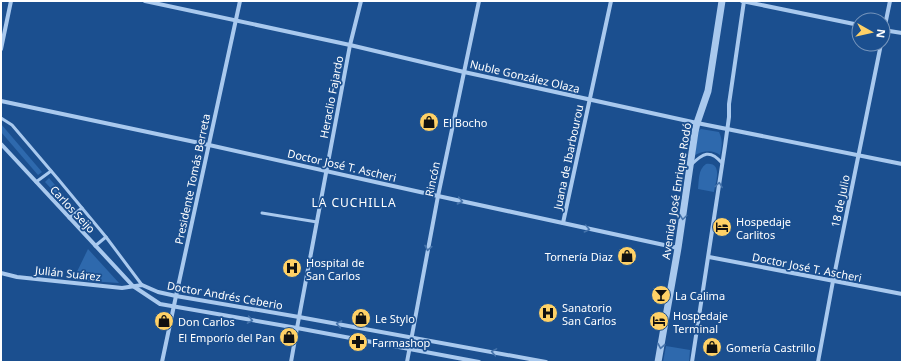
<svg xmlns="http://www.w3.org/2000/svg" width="903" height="363" viewBox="0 0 903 363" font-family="'Noto Sans',sans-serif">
<rect width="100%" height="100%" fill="#1b4f8f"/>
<g fill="#2e69ad">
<path d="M1,124l41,48 -4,3 -37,-43z"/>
<path d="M701,129l18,3c4,8 3,15 1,23 -8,-6 -17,-4 -25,0l3,-24z"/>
<path d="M706,164c17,-2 10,18 8,28l-16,-3c1,-8 0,-20 8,-25z"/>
<path d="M49,178l24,28 -3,3 -25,-27z"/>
<path d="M88,249l31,34 -46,-3z"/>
<path d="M666,346l24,4 -1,12h-26z"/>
</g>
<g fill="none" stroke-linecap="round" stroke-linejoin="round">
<g stroke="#a9c9ee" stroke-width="3">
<path d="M1,118l11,7 46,54 48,58 36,48"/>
<path d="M691,165c12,-12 19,-16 31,-2"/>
<path d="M36,182l15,-11"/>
<path d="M262,213l55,9"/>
<path d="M69,218l13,-10"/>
<path d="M95,246l11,-9"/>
</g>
<g stroke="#a9c9ee" stroke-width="4">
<path d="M145,1l205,44 114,27 233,51 205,41"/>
<path d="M742,1l117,24"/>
<path d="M883,30l19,3"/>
<path d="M883,35l7,-34"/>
<path d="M1,49l10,-48"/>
<path d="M1,101l208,44 229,51 240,52"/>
<path d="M1,144l132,142 27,18 137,24 182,34"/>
<path d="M563,223l48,-222"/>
<path d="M709,257l193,37"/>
<path d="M1,273l16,4 105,11 20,-3 16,7 18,4 123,21 247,45"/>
<path d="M162,362l14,-66 64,-295"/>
<path d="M291,362l6,-34 53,-283 11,-44"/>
<path d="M407,362l31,-166 41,-195"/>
<path d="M692,362l33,-216 4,-29v-13l15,-103"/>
<path d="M818,362l15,-81 48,-237"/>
</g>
<path stroke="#a9c9ee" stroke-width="7" d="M658,362l20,-114 17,-116 2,-9 11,-32 14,-90"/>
</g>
<defs><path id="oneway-chevron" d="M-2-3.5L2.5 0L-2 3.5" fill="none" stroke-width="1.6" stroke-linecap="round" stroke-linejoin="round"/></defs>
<g stroke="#4674ac">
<use href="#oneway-chevron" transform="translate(719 185) rotate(-82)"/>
<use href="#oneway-chevron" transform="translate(460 201) rotate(12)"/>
<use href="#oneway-chevron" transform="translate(683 217) rotate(98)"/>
<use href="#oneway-chevron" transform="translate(587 229) rotate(12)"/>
<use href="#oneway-chevron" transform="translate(428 248) rotate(101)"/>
<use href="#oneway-chevron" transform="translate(250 320) rotate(10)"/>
<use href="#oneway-chevron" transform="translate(339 324) rotate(-169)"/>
<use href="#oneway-chevron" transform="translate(661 346) rotate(100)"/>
<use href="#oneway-chevron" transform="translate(494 352) rotate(-170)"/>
</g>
<defs>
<symbol id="shop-disc" viewBox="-11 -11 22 22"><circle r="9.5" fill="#ffd166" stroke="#1b4f8f"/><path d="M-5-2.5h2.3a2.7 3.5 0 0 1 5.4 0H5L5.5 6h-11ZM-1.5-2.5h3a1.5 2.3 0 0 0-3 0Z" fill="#111"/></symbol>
<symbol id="hotel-disc" viewBox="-11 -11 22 22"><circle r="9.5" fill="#ffd166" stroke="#1b4f8f"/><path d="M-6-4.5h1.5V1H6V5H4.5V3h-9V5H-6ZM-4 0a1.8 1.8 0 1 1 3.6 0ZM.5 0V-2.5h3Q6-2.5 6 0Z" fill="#111"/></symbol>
<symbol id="hospital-disc" viewBox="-11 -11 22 22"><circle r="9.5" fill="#ffd166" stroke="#1b4f8f"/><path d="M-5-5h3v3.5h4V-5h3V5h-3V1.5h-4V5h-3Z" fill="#111"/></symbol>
<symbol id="bar-disc" viewBox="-11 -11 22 22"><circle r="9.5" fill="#ffd166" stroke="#1b4f8f"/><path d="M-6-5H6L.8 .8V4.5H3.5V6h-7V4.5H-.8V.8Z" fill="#111"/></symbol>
<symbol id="pharmacy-disc" viewBox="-11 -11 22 22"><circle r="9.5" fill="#ffd166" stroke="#1b4f8f"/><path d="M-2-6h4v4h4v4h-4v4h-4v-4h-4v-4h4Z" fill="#111"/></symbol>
</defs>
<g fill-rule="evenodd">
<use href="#shop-disc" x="418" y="111" width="22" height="22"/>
<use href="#hotel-disc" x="711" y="216" width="22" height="22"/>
<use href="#shop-disc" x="616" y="245" width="22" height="22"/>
<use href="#hospital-disc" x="281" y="257" width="22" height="22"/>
<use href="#bar-disc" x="650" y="284" width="22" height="22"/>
<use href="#hospital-disc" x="537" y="302" width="22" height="22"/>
<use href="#shop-disc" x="350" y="307" width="22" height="22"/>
<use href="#shop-disc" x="153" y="310" width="22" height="22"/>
<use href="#hotel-disc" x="648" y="310" width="22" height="22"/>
<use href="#shop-disc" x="278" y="326" width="22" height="22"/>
<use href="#pharmacy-disc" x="347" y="331" width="22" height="22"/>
<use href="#shop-disc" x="701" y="336" width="22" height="22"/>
</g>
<g text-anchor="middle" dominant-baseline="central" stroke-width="3.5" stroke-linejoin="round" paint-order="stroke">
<g font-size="11" fill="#fff" stroke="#1b4f8f">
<text transform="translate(525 76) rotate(13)">Nuble González Olaza</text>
<text transform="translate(331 97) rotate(-79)">Heraclio Fajardo</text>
<text transform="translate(568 157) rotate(-78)">Juana de Ibarbourou</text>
<text transform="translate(342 165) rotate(13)">Doctor José T. Ascheri</text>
<text transform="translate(192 179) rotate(-78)">Presidente Tomás Berreta</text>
<text transform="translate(432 179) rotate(-78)">Rincón</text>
<text transform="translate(676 191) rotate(-81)">Avenida José Enrique Rodó</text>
<text transform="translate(840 201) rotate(-78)">18 de Julio</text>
<text transform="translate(73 209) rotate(47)">Carlos Seijo</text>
<text transform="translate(807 267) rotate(11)">Doctor José T. Ascheri</text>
<text transform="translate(68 273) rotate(6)">Julián Suárez</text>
<text transform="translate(225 295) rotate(10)">Doctor Andrés Ceberio</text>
</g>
<g font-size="11" fill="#fff" stroke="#1b4f8f" text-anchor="start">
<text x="443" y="122">El Bocho</text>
<text x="736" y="221">Hospedaje<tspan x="736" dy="13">Carlitos</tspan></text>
<text x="613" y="256" text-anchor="end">Tornería Diaz</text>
<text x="306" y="262">Hospital de<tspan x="306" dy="13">San Carlos</tspan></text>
<text x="675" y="295">La Calima</text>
<text x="562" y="307">Sanatorio<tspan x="562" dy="13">San Carlos</tspan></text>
<text x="673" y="315">Hospedaje<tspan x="673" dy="13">Terminal</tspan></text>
<text x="375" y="318">Le Stylo</text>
<text x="178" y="321">Don Carlos</text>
<text x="275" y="337" text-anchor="end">El Emporío del Pan</text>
<text x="372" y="342">Farmashop</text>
<text x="726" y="347">Gomería Castrillo</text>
</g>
<g font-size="12" letter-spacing="1" fill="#fff" stroke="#1b4f8f">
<text x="354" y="202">LA CUCHILLA</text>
</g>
</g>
<rect width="903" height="363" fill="none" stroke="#ffffff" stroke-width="4"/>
<g transform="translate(871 32) rotate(98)"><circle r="19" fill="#1b4f8f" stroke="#7695bc"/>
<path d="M0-3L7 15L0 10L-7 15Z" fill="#ffd166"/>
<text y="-6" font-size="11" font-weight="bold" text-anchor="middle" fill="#ffffff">N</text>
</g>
</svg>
